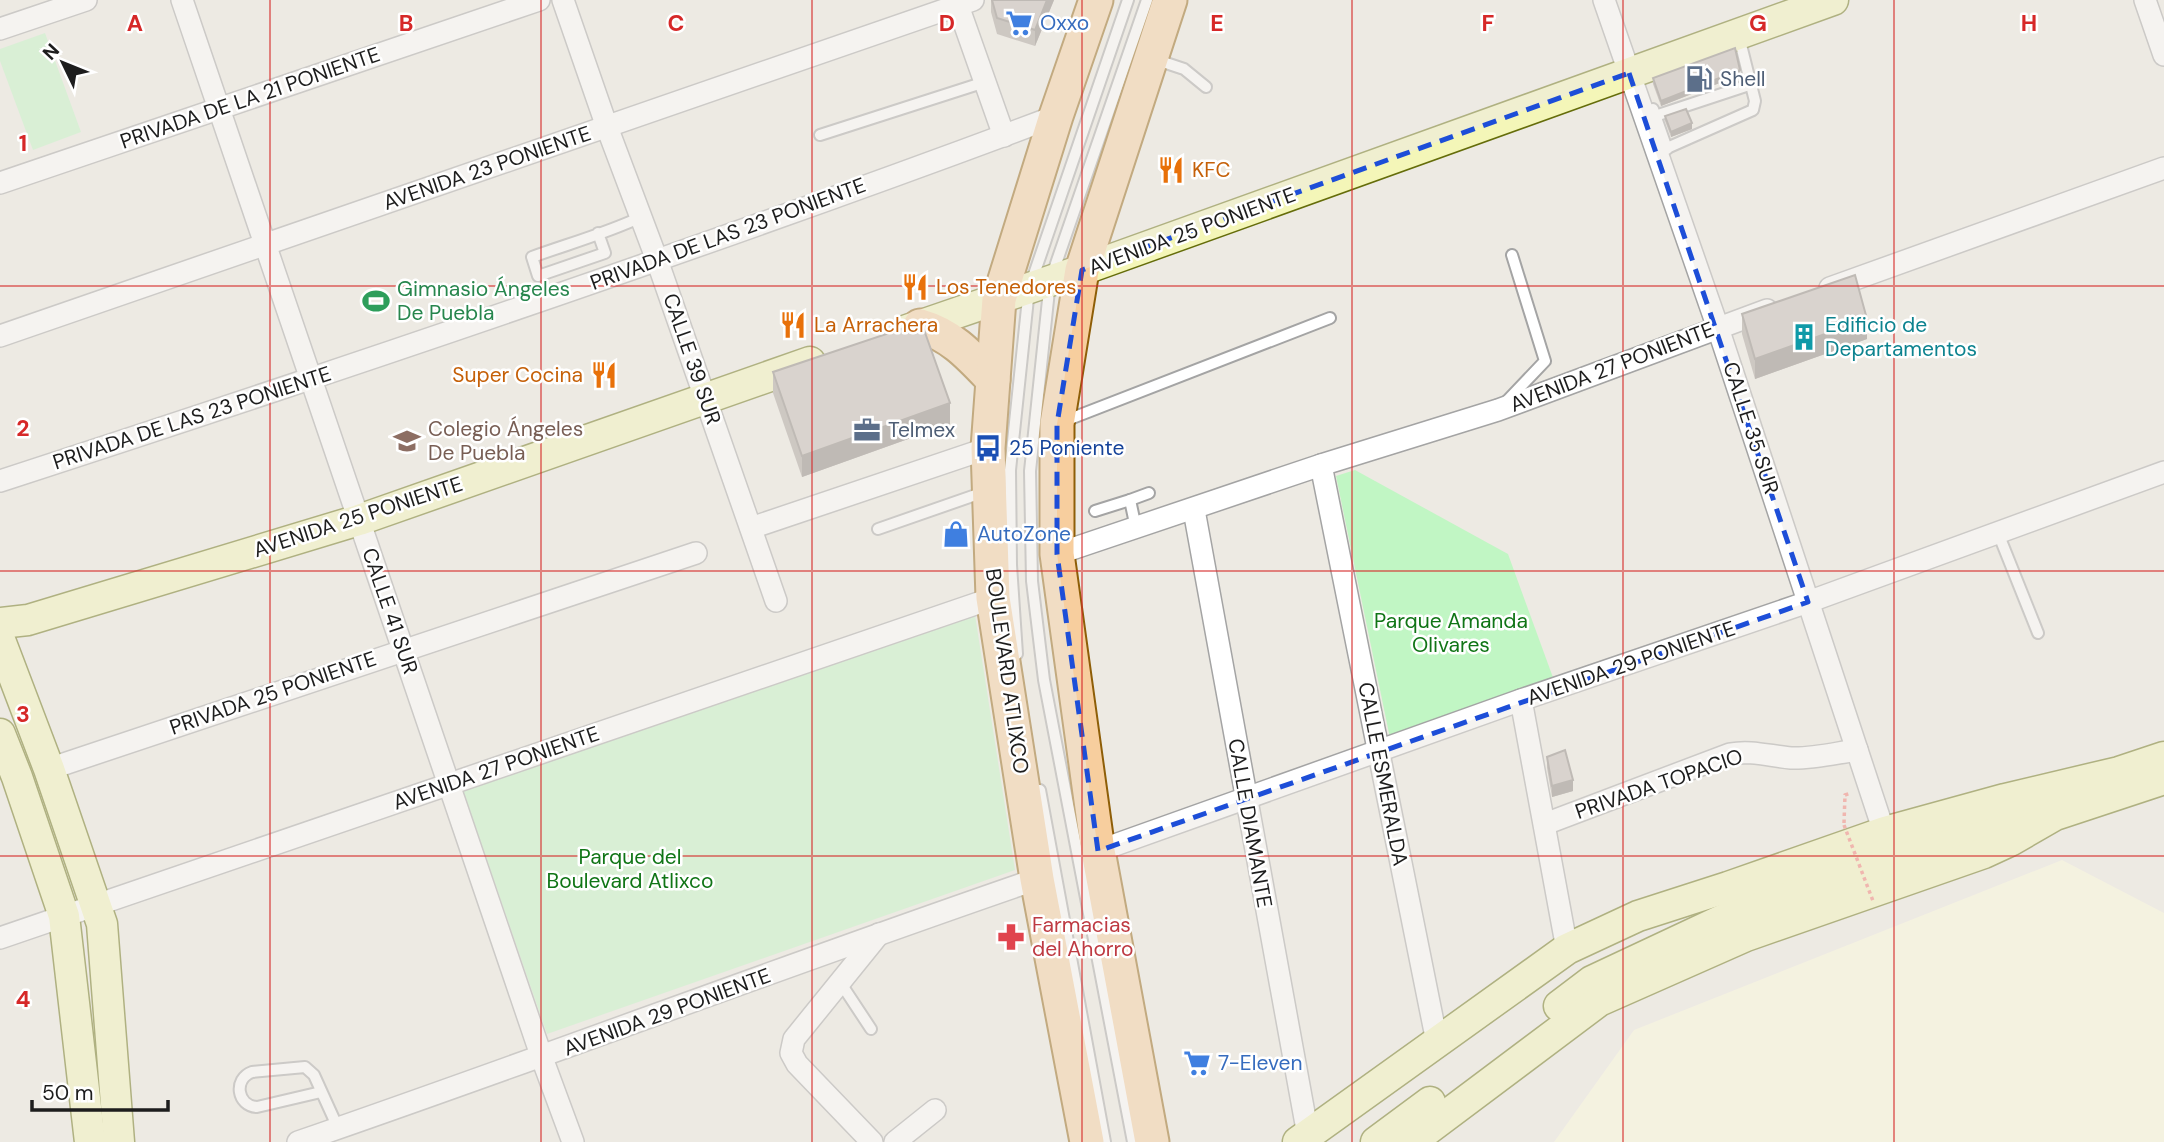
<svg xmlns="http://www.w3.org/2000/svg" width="2164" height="1142" viewBox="0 0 2164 1142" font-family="'DM Sans',sans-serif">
<rect width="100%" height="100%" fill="#edeae3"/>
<path fill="#fdfcdc" d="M2062,860l102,53v229h-610l80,-112z"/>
<g fill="#c1f6c4">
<path d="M45,33l36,99 -48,18 -33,-89v-12z"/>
<path d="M1355,470l153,84 47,129 -164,60 -55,-267z"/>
<path d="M975,615l40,255 -468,164 -84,-243z"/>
</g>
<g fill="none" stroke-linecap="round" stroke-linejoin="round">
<defs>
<g id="lane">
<path d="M1154,59l30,10 22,18"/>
<path d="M1653,109l14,40"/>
<path d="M1646,119l106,-35"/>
<path d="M820,135l165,-53"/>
<path d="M1658,152l95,-42 2,-9 -16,-64"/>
<path d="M598,233l7,20 -67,23 -6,-19c36,-13 75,-24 109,-40"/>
<path d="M1506,402l39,-41 -33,-106"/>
<path d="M1062,422l268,-104"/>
<path d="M1130,500l19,-7"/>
<path d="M1095,511l35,-11 6,28"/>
<path d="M878,529l109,-38"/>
<path d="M1998,533l40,100"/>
<path d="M1017,654l-6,-89 -1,-95 19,-181 99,-289"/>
<path d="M1040,790l65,352"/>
<path d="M840,982l31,47"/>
<path d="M321,1092l-64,15c-20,-1 -24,-28 -5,-35l53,-5 9,8 24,53"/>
<path d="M1133,1142l-89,-462 -12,-99 -2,-110 20,-190 97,-281"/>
</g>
<g id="street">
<path d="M182,0l360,1058 31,84"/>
<path d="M563,0l44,127 50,133 119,341"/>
<path d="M956,0l48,136"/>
<path d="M1604,0l114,328 170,516"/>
<path d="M2145,0l19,55"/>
<path d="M0,29l86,-29"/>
<path d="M0,183l539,-183"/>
<path d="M1830,288l334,-120"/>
<path d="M0,336l973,-336"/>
<path d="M1321,465l116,577"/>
<path d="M0,481c354,-115 707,-234 1056,-365"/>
<path d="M1194,510l114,625"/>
<path d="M751,528l237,-80"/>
<path d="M1057,554l264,-89 177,-55 269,-100"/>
<path d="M1521,700l46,249"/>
<path d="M49,769l647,-216"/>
<path d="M1545,824l185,-70c21,-4 39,2 61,4 21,1 45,-5 66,-8"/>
<path d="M1098,851l423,-151 287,-98 356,-130"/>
<path d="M0,938l993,-340"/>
<path d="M298,1142c247,-85 491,-178 739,-263"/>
<path d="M872,1142l-75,-78 -6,-11 3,-14 85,-105"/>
<path d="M895,1142l40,-32"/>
</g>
<g id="secondary">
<path d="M907,330l175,-60 751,-270"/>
<path d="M0,623l28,-3 331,-100 451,-158"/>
<path d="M0,640l49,129 53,155 17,218"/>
<path d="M0,734l17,43 47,139 26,226"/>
<path d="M1559,1006l33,-25 145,-68 248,-85 49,-11"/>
<path d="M1298,1142l269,-193 71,-33 90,-29 157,-55 120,-33 114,-27 45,-15"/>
<path d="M1376,1142l54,-40"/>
<path d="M1411,1142l188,-141 147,-65 238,-83 26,-12 45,-26 109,-36"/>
</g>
<g id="primary">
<path d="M920,326c32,9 51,31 73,54"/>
<path d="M1087,1142l-50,-263 -44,-281 -5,-150 11,-149 57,-183 40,-116"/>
<path d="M1152,1142l-54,-291 -41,-297v-130l25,-154 88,-270"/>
</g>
</defs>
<use href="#lane" stroke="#a4a4a4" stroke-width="14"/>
<use href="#street" stroke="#a4a4a4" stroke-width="24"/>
<use href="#secondary" stroke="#656d0a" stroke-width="33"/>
<use href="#primary" stroke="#8e5e07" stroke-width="37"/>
<path stroke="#f3796f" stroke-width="3.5" stroke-dasharray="3.5 3.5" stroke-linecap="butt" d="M1844,823l1,-28 6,-2"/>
<use href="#lane" stroke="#fff" stroke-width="10"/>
<use href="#street" stroke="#fff" stroke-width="21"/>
<use href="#secondary" stroke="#f4f6b8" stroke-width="30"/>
<use href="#primary" stroke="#f7ce9e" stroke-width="33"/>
<path stroke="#f3796f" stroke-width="3.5" stroke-dasharray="3.5 3.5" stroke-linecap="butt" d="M1844,825l29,76"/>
</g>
<g fill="#a79f9a">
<path d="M991,0h63l-19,46 -38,-12 -6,-22z"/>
<path d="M1740,75l-79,31 -8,-22v-6z"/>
<path d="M1665,116l27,13 -21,8 -6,-16z"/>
<path d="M1742,314l125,25 -112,40 -13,-45z"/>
<path d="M773,372l177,52 -148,53 -29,-84z"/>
<path d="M1547,757l26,34 -21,6 -5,-29z"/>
</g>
<g fill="#88827d">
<path d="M1047,0h7l-19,46v-16z"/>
<path d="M1740,70v5l-79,31v-5z"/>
<path d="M1692,123v6l-21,8v-5z"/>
<path d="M1867,319v20l-112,40v-20z"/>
<path d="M950,403v21l-148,53v-21z"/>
<path d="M1573,780v11l-21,6v-11z"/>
</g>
<g fill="#c2b9b3" stroke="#88827d" stroke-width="2">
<path d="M992,0h55l-12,30 -38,-12z"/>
<path d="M1735,48l5,22 -79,31 -8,-23z"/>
<path d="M1686,109l6,14 -21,9 -6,-16z"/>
<path d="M1855,275l12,44 -112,40 -13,-45z"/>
<path d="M916,324l7,3 27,76 -148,53 -29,-84z"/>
<path d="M1565,750l8,30 -21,6 -5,-29z"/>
</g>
<path d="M0 0H2164V1142H0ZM1629,73l179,529 -710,249 -41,-297v-130l25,-154z" fill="#edeae3" fill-opacity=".55" fill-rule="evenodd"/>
<path fill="none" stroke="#1d4ed8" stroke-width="5" stroke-dasharray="14 9" stroke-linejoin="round" d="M1629,73l179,529 -710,249 -41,-297v-130l25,-154z"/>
<path fill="none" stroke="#d62828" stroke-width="2" stroke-opacity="0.55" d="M270,0v1142M541,0v1142M812,0v1142M1082,0v1142M1352,0v1142M1623,0v1142M1894,0v1142M0,286h2164M0,571h2164M0,856h2164"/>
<defs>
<symbol id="supermarket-bare" viewBox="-9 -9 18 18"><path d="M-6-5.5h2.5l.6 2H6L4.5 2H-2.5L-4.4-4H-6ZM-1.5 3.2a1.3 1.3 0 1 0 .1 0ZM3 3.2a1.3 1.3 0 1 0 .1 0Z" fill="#3f7fe0" stroke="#fff" stroke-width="2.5" paint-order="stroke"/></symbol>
<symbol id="fuel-bare" viewBox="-9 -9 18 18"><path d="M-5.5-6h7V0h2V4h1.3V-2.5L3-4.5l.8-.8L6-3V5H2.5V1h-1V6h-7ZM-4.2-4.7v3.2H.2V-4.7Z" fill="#5c6f8a" stroke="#fff" stroke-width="2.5" paint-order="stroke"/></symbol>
<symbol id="restaurant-bare" viewBox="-9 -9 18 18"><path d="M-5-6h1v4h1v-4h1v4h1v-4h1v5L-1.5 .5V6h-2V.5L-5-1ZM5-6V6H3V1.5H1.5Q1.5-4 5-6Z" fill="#e8710a" stroke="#fff" stroke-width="2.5" paint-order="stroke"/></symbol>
<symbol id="stadium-bare" viewBox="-9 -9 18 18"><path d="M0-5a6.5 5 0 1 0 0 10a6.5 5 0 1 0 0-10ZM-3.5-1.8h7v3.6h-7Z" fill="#2e9e5b" stroke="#fff" stroke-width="2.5" paint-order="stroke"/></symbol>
<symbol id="building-bare" viewBox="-9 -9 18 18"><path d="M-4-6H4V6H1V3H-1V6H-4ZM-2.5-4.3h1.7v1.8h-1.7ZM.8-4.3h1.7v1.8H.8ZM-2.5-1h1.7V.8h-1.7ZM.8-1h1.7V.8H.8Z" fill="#0f9aa8" stroke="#fff" stroke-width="2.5" paint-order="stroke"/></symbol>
<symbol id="office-bare" viewBox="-9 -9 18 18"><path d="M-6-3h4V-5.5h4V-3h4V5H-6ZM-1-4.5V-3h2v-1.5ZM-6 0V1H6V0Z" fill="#5c6f8a" stroke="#fff" stroke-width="2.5" paint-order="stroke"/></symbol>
<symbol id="school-bare" viewBox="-9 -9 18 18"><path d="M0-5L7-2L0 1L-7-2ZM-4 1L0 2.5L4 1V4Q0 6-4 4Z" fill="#8d6e63" stroke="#fff" stroke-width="2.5" paint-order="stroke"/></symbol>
<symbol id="bus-bare" viewBox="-9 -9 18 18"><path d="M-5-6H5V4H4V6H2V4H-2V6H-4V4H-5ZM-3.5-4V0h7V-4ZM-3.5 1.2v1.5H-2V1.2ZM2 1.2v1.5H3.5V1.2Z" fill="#1a4fb4" stroke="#fff" stroke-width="2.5" paint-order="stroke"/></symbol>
<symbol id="shop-bare" viewBox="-9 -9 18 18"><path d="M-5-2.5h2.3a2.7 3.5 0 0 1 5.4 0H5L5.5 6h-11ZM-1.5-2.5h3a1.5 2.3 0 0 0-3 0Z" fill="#3f7fe0" stroke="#fff" stroke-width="2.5" paint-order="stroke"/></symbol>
<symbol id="pharmacy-bare" viewBox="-9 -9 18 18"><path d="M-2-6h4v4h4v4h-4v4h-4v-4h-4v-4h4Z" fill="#e0444e" stroke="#fff" stroke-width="2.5" paint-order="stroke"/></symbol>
</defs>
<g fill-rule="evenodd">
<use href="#supermarket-bare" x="1000" y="4" width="38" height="38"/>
<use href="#fuel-bare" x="1680" y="60" width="38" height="38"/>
<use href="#restaurant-bare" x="1152" y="151" width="38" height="38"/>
<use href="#restaurant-bare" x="896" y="268" width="38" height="38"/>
<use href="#stadium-bare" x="357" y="282" width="38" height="38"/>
<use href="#restaurant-bare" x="774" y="306" width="38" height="38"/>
<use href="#building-bare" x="1785" y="318" width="38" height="38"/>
<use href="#restaurant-bare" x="585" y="356" width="38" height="38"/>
<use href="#office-bare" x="848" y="411" width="38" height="38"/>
<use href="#school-bare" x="388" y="422" width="38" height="38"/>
<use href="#bus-bare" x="969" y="429" width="38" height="38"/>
<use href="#shop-bare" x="937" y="515" width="38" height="38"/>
<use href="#pharmacy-bare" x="992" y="918" width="38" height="38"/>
<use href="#supermarket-bare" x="1178" y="1044" width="38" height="38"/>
</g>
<g text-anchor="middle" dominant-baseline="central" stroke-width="5" stroke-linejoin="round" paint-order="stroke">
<g font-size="21" fill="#366cbe" stroke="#fff" text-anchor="start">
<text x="1040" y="23">Oxxo</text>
<text x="977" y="534">AutoZone</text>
<text x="1218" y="1063">7-Eleven</text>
</g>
<g font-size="21" fill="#4e5e75" stroke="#fff" text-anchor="start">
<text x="1720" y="79">Shell</text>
<text x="888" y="430">Telmex</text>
</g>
<g font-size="21" fill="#1d1d1d" stroke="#fff">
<text transform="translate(250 98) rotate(-19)">PRIVADA DE LA 21 PONIENTE</text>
<text transform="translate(487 168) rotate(-19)">AVENIDA 23 PONIENTE</text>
<text transform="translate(1192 231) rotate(-20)">AVENIDA 25 PONIENTE</text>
<text transform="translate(728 234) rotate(-20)">PRIVADA DE LAS 23 PONIENTE</text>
<text transform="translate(692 359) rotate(71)">CALLE 39 SUR</text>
<text transform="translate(1612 367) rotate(-21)">AVENIDA 27 PONIENTE</text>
<text transform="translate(192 418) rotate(-18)">PRIVADA DE LAS 23 PONIENTE</text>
<text transform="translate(1751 428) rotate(72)">CALLE 35 SUR</text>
<text transform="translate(358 517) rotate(-18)">AVENIDA 25 PONIENTE</text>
<text transform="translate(390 611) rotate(71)">CALLE 41 SUR</text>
<text transform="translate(1631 663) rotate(-19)">AVENIDA 29 PONIENTE</text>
<text transform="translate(1007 671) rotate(82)">BOULEVARD ATLIXCO</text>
<text transform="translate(273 693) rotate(-19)">PRIVADA 25 PONIENTE</text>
<text transform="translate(496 768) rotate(-19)">AVENIDA 27 PONIENTE</text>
<text transform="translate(1383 774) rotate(79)">CALLE ESMERALDA</text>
<text transform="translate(1659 784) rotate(-19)">PRIVADA TOPACIO</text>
<text transform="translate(1250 823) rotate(80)">CALLE DIAMANTE</text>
<text transform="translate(667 1012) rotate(-20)">AVENIDA 29 PONIENTE</text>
</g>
<g font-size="21" fill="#c56008" stroke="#fff" text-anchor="start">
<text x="1192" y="170">KFC</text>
<text x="936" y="287">Los Tenedores</text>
<text x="814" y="325">La Arrachera</text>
<text x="583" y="375" text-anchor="end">Super Cocina</text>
</g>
<g font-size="21" fill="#27864d" stroke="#fff" text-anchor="start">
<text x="397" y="289">Gimnasio Ángeles<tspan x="397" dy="24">De Puebla</tspan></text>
</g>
<g font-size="21" fill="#0d838f" stroke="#fff" text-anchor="start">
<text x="1825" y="325">Edificio de<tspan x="1825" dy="24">Departamentos</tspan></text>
</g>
<g font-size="21" fill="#785e54" stroke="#fff" text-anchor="start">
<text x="428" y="429">Colegio Ángeles<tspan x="428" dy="24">De Puebla</tspan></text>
</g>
<g font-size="21" fill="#164399" stroke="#fff" text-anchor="start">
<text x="1009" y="448">25 Poniente</text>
</g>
<g font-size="21" fill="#107516" stroke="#fff">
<text x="1451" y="621">Parque Amanda<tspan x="1451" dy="24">Olivares</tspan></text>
<text x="630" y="857">Parque del<tspan x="630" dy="24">Boulevard Atlixco</tspan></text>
</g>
<g font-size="21" fill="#be3a42" stroke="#fff" text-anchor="start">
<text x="1032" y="925">Farmacias<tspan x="1032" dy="24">del Ahorro</tspan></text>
</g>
</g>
<g font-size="23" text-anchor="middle" font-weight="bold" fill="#d62828" stroke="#fff" stroke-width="5" stroke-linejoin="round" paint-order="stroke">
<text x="135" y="31">A</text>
<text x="406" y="31">B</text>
<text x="676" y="31">C</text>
<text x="947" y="31">D</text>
<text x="1217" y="31">E</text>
<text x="1488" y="31">F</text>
<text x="1758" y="31">G</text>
<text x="2029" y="31">H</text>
<text x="23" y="151">1</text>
<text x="23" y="436">2</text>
<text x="23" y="722">3</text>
<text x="23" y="1007">4</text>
</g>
<g transform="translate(63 63) rotate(313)" stroke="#ffffff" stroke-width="5" paint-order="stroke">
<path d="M0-5L12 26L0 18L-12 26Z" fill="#1d1d1d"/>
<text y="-10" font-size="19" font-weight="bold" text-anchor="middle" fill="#1d1d1d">N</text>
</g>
<path d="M32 1100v10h136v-10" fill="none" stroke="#1d1d1d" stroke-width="3.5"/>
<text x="42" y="1100" font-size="21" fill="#1d1d1d" stroke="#ffffff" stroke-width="5" paint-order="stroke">50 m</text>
</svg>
